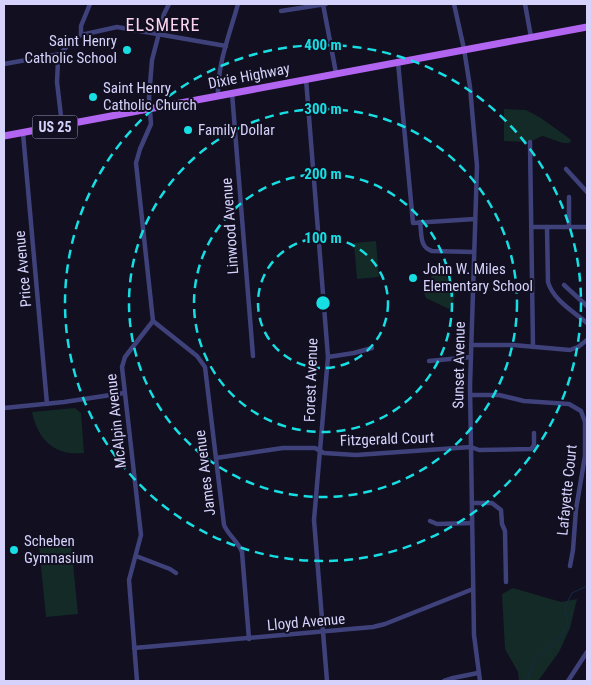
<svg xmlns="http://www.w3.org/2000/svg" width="591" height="685" viewBox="0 0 591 685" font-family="'Roboto Condensed',sans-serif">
<rect width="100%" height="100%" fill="#110f20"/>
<g fill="#132a27">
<path d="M504,109l22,1 15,8 29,21 1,2 -2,2c-8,1 -18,-5 -27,-7l-12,6 -26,-1z"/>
<path d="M376,241l3,36 -22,2 -3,-36z"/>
<path d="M435,269c18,9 26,23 14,40l-23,-11 -2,-5z"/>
<path d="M75,408l6,5 3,40c-30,3 -46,-13 -52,-41z"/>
<path d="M71,543l7,71 -32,3 -7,-71z"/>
<path d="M513,588l48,14 16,-3 -7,29 -11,24 -21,29h-19l-1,-9 -13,-23 -3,-55z"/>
</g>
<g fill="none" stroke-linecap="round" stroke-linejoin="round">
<path stroke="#142b45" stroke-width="1" d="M526,681l10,-23 24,-20 8,-16 -3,-15 7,-14 15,-7"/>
<g stroke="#3f417b" stroke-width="4.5">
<path d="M323,4l13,69"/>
<path d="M454,4l10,45 6,38 7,79 -7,220 4,249 6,46"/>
<path d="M525,4l6,33"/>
<path d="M281,11l45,-7"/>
<path d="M81,35v-9l9,-22"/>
<path d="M398,62l15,161 62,-4"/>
<path d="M4,64l56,-10"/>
<path d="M306,79l22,278 -14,163 13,161"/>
<path d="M232,93l21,263"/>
<path d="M218,96c-1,-31 12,-63 20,-92"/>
<path d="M62,125l-5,-43 1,-21 2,-7 9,-10 12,-9 36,-8 109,19"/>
<path d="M23,133l24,271"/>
<path d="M530,142l3,205"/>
<path d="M566,169l21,23"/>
<path d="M420,222c2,12 -1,25 12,29l42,1"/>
<path d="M531,227h56"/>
<path d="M547,227l1,55c5,18 26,30 39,41"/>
<path d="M569,227v-30"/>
<path d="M564,285l23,21"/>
<path d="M153,321l44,35 8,11 19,158c4,10 14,16 18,27l7,87"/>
<path d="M471,345h42l57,5 8,-3 9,-7"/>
<path d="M328,357l26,-4 18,-5"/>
<path d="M429,361l42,-4"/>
<path d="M471,395h28l25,6 45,3 12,7 4,11v34l-9,53 -3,41 -3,16"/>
<path d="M4,408l60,-6 60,-9"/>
<path d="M216,458l67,-10h32l9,5 32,2 115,-8 8,3 52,-1 3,-4v-12"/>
<path d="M472,503h20l9,7 1,14 3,7 1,51"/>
<path d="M430,521l7,3 35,-1"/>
<path d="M136,556l34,13 6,4"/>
<path d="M134,648l239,-21 12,-3 88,-35"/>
<path d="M137,681l-8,-101 12,-45 -19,-168 3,-10 28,-36 -17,-158 4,-14 11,-25 -2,-27 3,-37 12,-46 5,-10"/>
<path d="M444,681l9,-3 25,-5"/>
<path d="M568,681l19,-29"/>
</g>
<path stroke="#b165f0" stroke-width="7" d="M4,136l583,-109"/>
</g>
<g fill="none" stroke="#17dee3" stroke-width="2.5" stroke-dasharray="9 6">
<circle cx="323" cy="303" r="65"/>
<circle cx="323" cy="303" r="129"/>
<circle cx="323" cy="303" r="194"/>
<circle cx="323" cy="303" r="258"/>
</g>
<g fill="#17dee3" stroke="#110f20" stroke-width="2">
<circle cx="127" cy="50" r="5"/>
<circle cx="93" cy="97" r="5"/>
<circle cx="188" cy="130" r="5"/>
<circle cx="413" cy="278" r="5"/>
<circle cx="14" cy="550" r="5"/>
</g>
<g text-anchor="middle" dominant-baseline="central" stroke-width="4" stroke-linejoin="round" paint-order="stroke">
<rect fill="#110f20" stroke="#9a98b9" stroke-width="1" x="32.5" y="115.5" width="45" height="23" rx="4"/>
<g font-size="14" font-weight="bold" fill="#d5d3fb">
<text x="55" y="127">US 25</text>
</g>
<g font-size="15" fill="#d5d3fb" stroke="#110f20" text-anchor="start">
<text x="117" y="41" text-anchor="end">Saint Henry<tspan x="117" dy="17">Catholic School</tspan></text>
<text x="103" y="88">Saint Henry<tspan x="103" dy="17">Catholic Church</tspan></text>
<text x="198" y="130">Family Dollar</text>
<text x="423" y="269">John W. Miles<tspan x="423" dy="17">Elementary School</tspan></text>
<text x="24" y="541">Scheben<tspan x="24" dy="17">Gymnasium</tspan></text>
</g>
<g font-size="15" fill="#d5d3fb" stroke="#110f20">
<text transform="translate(249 76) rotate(-11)">Dixie Highway</text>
<text transform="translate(230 226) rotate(-94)">Linwood Avenue</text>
<text transform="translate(23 269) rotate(-95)">Price Avenue</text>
<text transform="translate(459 365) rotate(-89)">Sunset Avenue</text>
<text transform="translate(311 380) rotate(-88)">Forest Avenue</text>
<text transform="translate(116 421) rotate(-96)">McAlpin Avenue</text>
<text transform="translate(387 439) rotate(-2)">Fitzgerald Court</text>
<text transform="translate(205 473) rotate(-97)">James Avenue</text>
<text transform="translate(567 490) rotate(-84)">Lafayette Court</text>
<text transform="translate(306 622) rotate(-5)">Lloyd Avenue</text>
</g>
<g font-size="18" letter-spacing="1" fill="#fbd5f0" stroke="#110f20">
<text x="163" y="24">ELSMERE</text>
</g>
</g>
<circle cx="323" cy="303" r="8" fill="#17dee3" stroke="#110f20" stroke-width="2.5"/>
<g font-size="15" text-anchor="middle" font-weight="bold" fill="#17dee3" stroke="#110f20" stroke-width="4" stroke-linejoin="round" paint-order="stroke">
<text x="323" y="50">400 m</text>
<text x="323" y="114">300 m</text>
<text x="323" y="179">200 m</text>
<text x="323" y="243">100 m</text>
</g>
<rect width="591" height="685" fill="none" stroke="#d5d3fb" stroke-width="10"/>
</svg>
